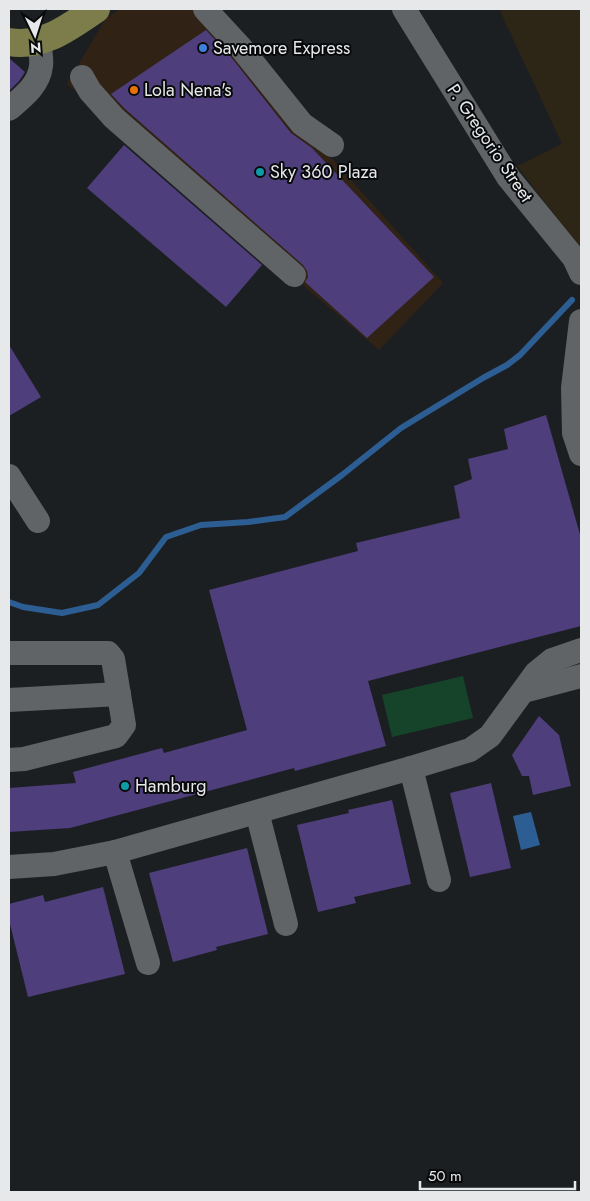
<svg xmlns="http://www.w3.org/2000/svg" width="590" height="1201" viewBox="0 0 590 1201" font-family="Jost,sans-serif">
<rect width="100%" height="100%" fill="#1c1f22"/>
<path fill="#302316" d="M121,9h81l83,97 158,177 -64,67 -312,-266 39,-66z"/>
<path fill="#2d2515" d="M499,9h82v240l-64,-83 45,-22z"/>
<path fill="#16442a" d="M463,676l10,42 -81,19 -10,-42z"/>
<path fill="#2d5e93" d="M531,812l9,33 -19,5 -8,-34z"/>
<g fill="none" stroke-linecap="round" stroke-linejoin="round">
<path stroke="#2d5e93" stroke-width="6" d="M9,602l14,5 39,6 36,-8 41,-32 27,-36 35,-12 47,-3 37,-5 57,-42 59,-47 82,-50 24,-13 13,-10 52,-55"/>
</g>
<g fill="#4f3e7c">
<path d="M206,30l25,27 60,76 21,15 122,129 -67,61 -62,-56 3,-5 -1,-6 -4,-6 -179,-157 -13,-14z"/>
<path d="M9,58l16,14 -6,9 -10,10z"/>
<path d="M124,145l138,120 -36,42 -139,-119z"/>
<path d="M9,345l32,52 -32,19z"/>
<path d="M546,415l35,123v88l-213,55 18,65 -91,25 -1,-3 -224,60 -61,4v-44l67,-5 -3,-11 89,-24 2,5 83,-23 -38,-140 149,-39 -2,-8 104,-25 -6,-32 18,-7 -4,-20 40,-10 -4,-20z"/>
<path d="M539,716l20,19 12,51 -38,9 -4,-19h-7l-10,-21z"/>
<path d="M491,783l20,85 -41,9 -20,-84z"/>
<path d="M392,800l19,84 -57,13 2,6 -38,9 -21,-87 52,-12 -1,-3z"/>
<path d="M247,848l21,86 -52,13 1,3 -44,12 -24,-89z"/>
<path d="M103,887l22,87 -97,23 -19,-77v-16l34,-9 2,7z"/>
</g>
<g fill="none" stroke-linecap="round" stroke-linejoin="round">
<g stroke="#606467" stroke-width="24">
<path d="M205,9l36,39 61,76 30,21"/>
<path d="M404,9l104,168 66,81 7,15"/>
<path d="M82,77l8,14 24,27 180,157"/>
<path d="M9,109c14,-12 30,-24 32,-43 1,-8 -1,-17 -2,-24"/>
<path d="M581,321l-8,67 1,45 7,21"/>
<path d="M9,476l29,45"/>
<path d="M9,653h99l5,6 11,66 -8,11 -92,23 -15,1"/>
<path d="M524,691l57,-15"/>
<path d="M9,700l110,-6"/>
<path d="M411,768l28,112"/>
<path d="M257,812l29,112"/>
<path d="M115,852l33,111"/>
<path d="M9,867l45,-3 61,-12 296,-84 59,-18 20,-14 46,-63 16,-13 29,-10"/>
</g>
<path stroke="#7d7d4b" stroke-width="28" d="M9,42c34,6 60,-15 87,-33"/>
</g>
<circle fill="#3f7fe0" stroke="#08090a" stroke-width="2" cx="203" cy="48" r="5"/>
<circle fill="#e8710a" stroke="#08090a" stroke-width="2" cx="134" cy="90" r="5"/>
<g fill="#0f9aa8" stroke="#08090a" stroke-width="2">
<circle cx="260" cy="172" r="5"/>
<circle cx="125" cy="786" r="5"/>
</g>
<g text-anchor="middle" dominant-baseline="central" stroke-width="4" stroke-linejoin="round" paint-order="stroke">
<g font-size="18" fill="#e6e8ea" stroke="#08090a" text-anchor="start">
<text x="213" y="48">Savemore Express</text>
<text x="144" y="90">Lola Nena's</text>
<text x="270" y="172">Sky 360 Plaza</text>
<text x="135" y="786">Hamburg</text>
</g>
<g font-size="18" fill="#e6e8ea" stroke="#08090a">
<text transform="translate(490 143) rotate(56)">P. Gregorio Street</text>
</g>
</g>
<rect width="590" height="1201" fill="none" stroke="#e6e8ea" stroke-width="20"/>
<g transform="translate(35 35) rotate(176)" stroke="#08090a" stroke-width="4" paint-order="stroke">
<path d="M0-4L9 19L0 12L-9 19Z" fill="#e6e8ea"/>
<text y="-8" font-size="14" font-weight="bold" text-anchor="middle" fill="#e6e8ea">N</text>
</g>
<path d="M420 1181v8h155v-8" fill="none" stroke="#e6e8ea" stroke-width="2.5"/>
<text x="428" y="1181" font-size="15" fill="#e6e8ea" stroke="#08090a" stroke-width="4" paint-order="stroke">50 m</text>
</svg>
